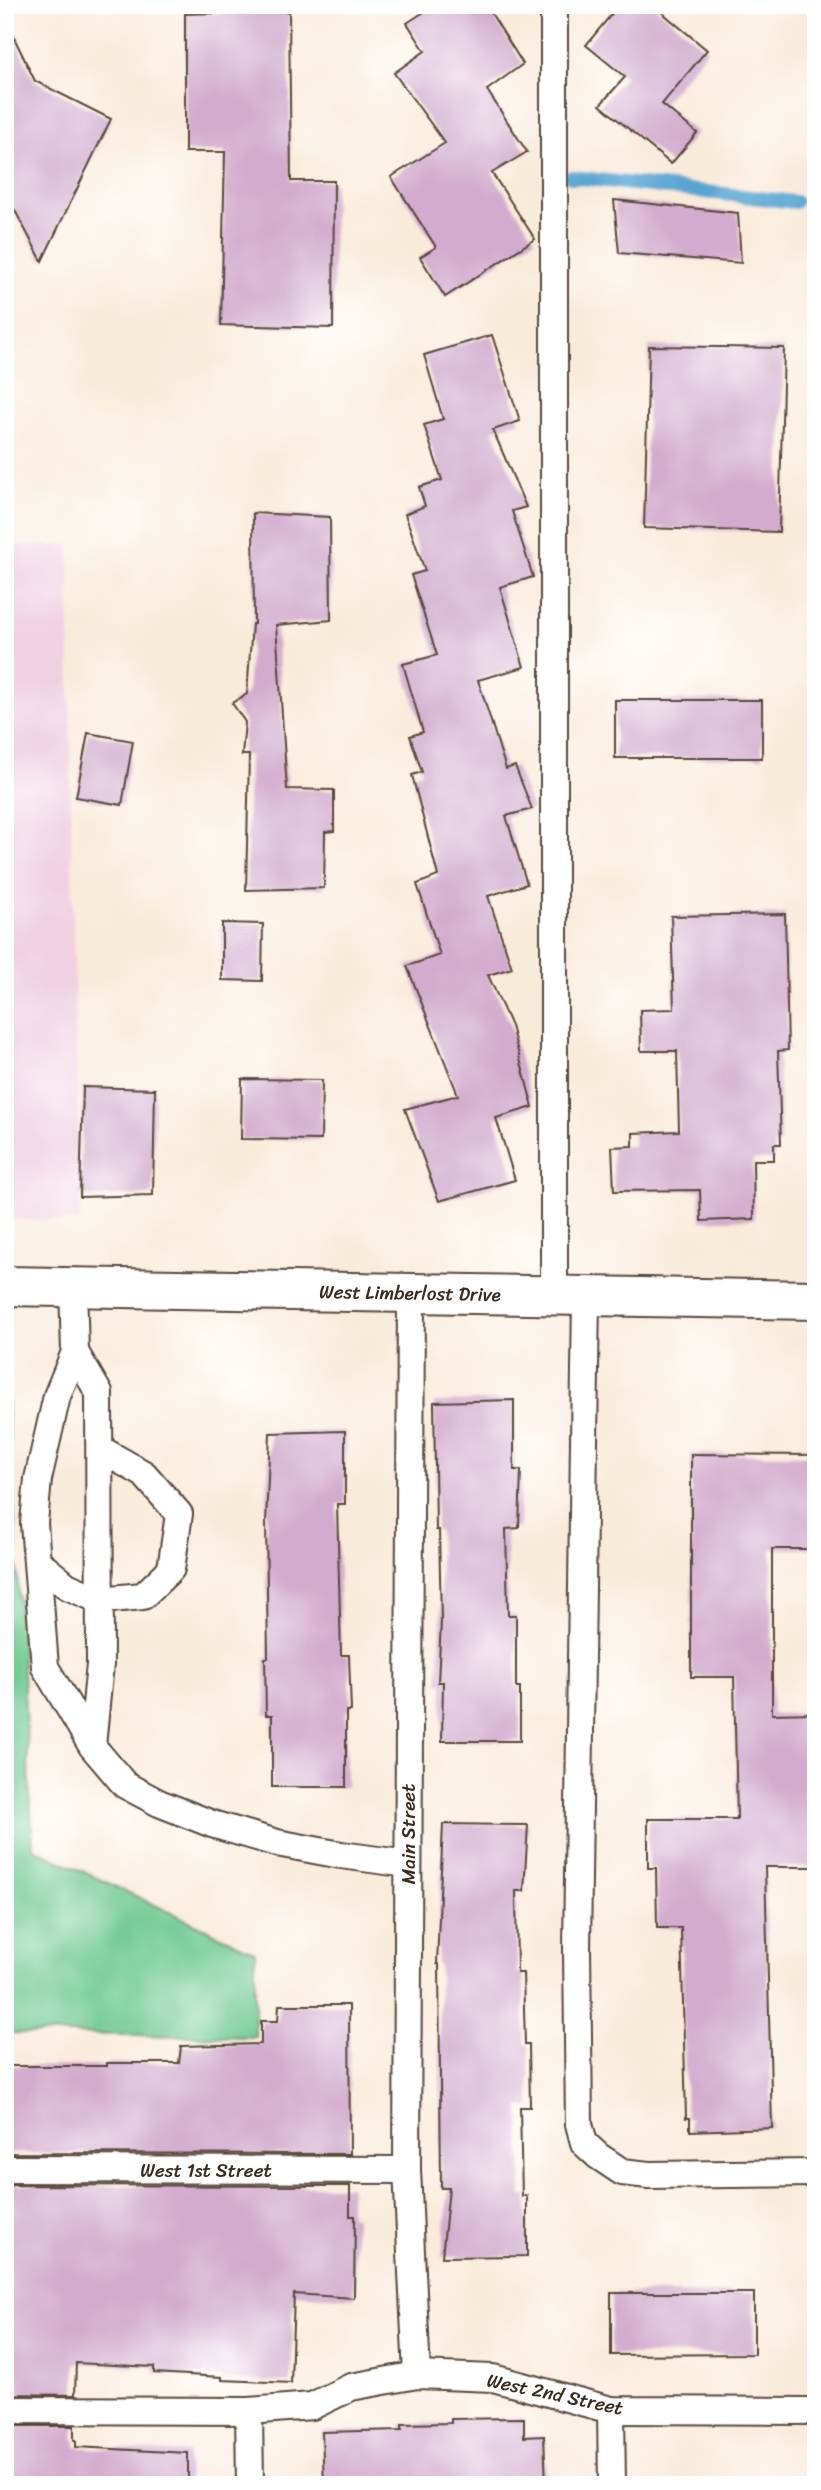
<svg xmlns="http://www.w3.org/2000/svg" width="821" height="2490" viewBox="0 0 821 2490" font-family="Sriracha,sans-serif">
<rect width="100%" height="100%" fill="#fff"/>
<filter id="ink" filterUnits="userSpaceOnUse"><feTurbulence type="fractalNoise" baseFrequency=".0143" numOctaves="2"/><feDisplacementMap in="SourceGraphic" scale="14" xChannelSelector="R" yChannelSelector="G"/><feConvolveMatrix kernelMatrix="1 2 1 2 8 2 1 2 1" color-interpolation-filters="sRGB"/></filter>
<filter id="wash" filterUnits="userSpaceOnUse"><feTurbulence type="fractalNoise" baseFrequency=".00686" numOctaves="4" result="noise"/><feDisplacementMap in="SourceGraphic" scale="28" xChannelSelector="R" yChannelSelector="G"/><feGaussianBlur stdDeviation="1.57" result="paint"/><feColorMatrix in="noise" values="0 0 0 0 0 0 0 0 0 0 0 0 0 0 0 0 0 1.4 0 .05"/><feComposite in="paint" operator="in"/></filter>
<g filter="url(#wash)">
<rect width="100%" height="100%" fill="#f9ebda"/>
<path fill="#f1d0e2" d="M5,545h64l2,277 9,399 -75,-2z"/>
<path fill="#71ca91" stroke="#567a58" stroke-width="2" d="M5,1359l28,489 222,104v85l-250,-4z"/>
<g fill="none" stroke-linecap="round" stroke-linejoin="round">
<path stroke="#59a5d2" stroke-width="14" d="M571,177l224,25"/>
</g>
<g id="blocks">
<g fill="#d3abce">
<path d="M435,5h51l37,59 -36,26 40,62 -35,21 43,66 -90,58 -25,-40 16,-10 -45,-70 54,-34 -51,-70 31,-22 -18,-28z"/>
<path d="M619,5h34l54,45 -45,54 35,29 -26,31 -71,-59 25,-28 -39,-32z"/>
<path d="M289,11l2,170h43l-1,147 -112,-3 4,-173h-40v-138z"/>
<path d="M5,19l30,62 76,38 -69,142 -37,-69z"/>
<path d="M614,200l124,13 3,50 -122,-10z"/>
<path d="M492,335l28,86 -27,9 33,77 -14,4 21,66 -33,10 24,80 -46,13 28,89 9,-3 17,43 -26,7 21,68 -39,12 24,72 -24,7 23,51 22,81 -37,11 19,62 -76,21 -34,-92 53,-14 -51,-129 33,-11 -23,-71 21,-8 -26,-101 10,-3 -12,-36 13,-4 -20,-68 34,-9 -26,-80 14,-4 -20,-57 20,-8 -6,-19 23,-7 -18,-55 19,-6 -19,-64z"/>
<path d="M649,346l135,2 -5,184 -135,-4z"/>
<path d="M253,513l77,4 1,103 -55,5 11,164 47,1v41l-9,1 -1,56 -78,2 3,-135h-7l3,-33 -13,-19 15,-9 5,-70h2z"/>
<rect x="615" y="700" width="147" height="58"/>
<path d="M88,733l45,8 -11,64 -46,-8z"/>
<path d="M785,914l3,136 -10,1 3,93h-7v16h-21l1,59 -53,2 -1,-31 -86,1 -2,-44 21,-1v-13l46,-2 -2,-80h-36l-1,-41 34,-1 -3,-93z"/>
<path d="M222,923l41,1 -1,57 -40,-1z"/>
<path d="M242,1079l80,1 -1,60 -80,-1z"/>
<path d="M83,1087l72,2 -2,106 -73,2z"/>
<path d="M514,1400v70h7l-2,58 -13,1 2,86h8v72h4v54h-78l1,-59h-5l3,-61 -2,-91h-3l-2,-128z"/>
<path d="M345,1431v73h-8l4,151h8l2,56h-5v76h-74v-72h-6l-1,-57h3l-2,-136 4,-89z"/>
<path d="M691,1454l125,1v94h-44v165l44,-1v154h-51l7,261 -82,3v-13h-4l-5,-190h-24l-1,-60h-8v-49h89l-3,-142h-43z"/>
<path d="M443,1824l85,1 -4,66h-8l1,82h6l2,71h4l1,63h-10l2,89h5v60l-85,1 7,-69h-8l-2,-224h-2z"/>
<path d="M279,2005h70l1,149 -345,-1v-87h102v-3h72l2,-17 80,-2v-23h17z"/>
<path d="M5,2185l345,1v30h5l-1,82 -60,-4 -3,89 -69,-3v-3l-68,-4v-6l-78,-4 -1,32 -70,-1z"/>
<path d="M611,2293h143v61l-143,1z"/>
<path d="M524,2418v19l20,-1 2,49h-222l-2,-53 80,-2v-6l49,-1v-4z"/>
<path d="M5,2426h69v14h2v7l112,6v32h-183z"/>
</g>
</g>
</g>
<g filter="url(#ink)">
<use href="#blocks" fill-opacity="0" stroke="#58473a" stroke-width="2"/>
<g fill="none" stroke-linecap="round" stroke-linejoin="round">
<defs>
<g id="lane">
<path d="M554,5v1291"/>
<path d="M73,1287l2,65"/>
<path d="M411,1293l-4,877 10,205"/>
<path d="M586,1296l-9,654 2,174 5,19 14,13 24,16 27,3 163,-2"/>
<path d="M38,1562l29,24 33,14 43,-4 28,-27 8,-55 -35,-40 -44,-25"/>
<path d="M92,1746l8,-82 -1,-271 -24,-41 -18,44 -19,83 -4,44 11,144 47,79 33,39 34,18 53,21 65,19 64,12 67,9"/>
<path d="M5,2169l402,1"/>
<path d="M5,2410l244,1 63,-5 39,-19 66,-12 76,3 118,32 205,1"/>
<path d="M611,2410l1,75"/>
<path d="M249,2411l1,74"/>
</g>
<path id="secondary" d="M5,1286l811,14"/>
</defs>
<use href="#lane" stroke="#58473a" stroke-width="30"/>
<use href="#secondary" stroke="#58473a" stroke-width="42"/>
<use href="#lane" stroke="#fff" stroke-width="26"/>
<use href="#secondary" stroke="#fff" stroke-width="38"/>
</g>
</g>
<g text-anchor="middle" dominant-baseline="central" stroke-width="5" stroke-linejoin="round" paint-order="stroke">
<g font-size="19" fill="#3b2a1e" stroke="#fff">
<text transform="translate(410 1293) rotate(1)">West Limberlost Drive</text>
<text transform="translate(408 1834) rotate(-90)">Main Street</text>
<text x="206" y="2170">West 1st Street</text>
<text transform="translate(555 2394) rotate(12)">West 2nd Street</text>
</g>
</g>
<rect width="821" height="2490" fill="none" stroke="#fff" stroke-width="28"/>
</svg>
